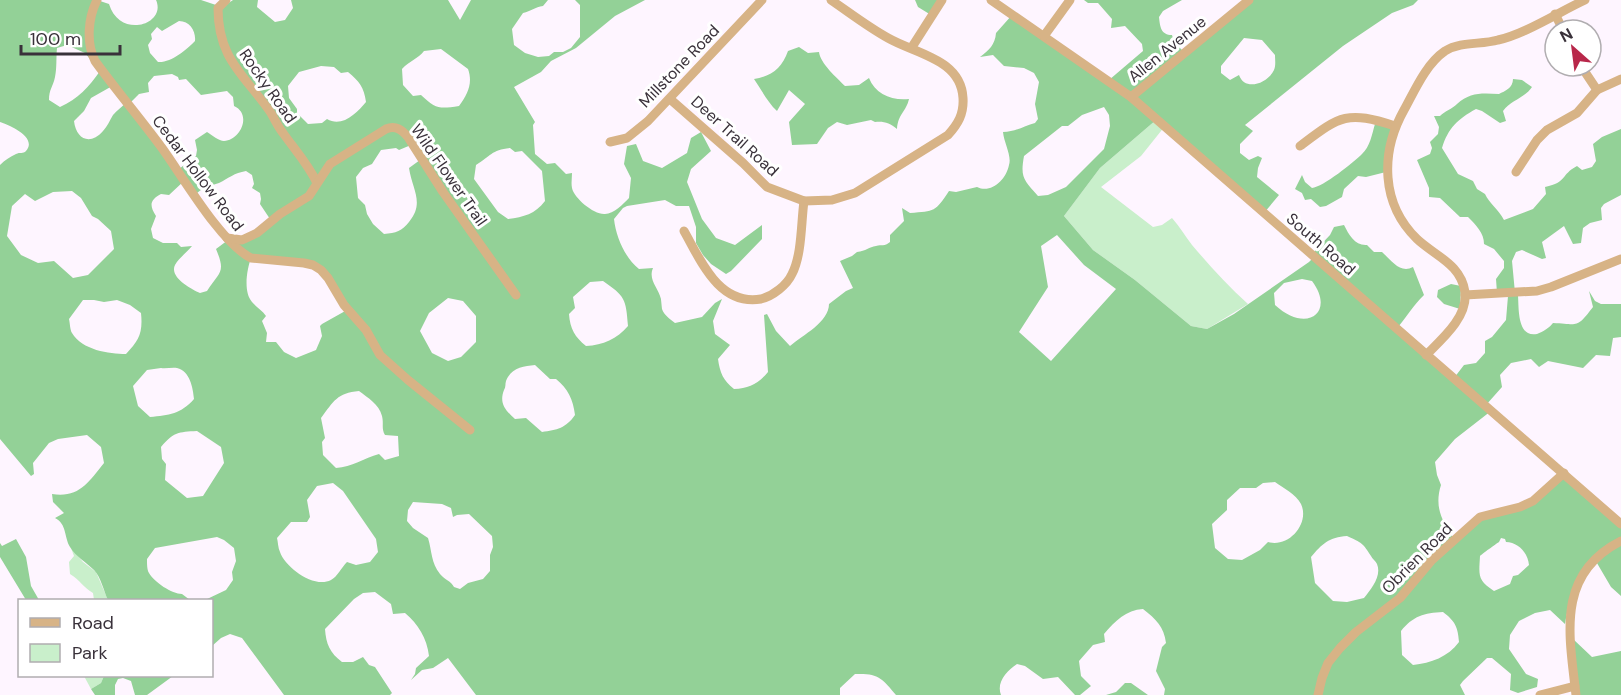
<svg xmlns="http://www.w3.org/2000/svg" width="1621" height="695" viewBox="0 0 1621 695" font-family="'DM Sans',sans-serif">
<rect width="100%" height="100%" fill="#fef5ff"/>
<g fill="#c9efcb">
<path d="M1156,120l9,6 -24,30 -40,31 52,40 9,-2 10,-7c8,9 13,18 20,27 17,20 36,41 56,59l-41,25 -16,-3 -56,-46 -42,-30 -29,-34 36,-48z"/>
<path d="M71,548l12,14 13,10 12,28h-14l-1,-7c-10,-6 -12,-12 -23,-19l-1,-12 5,-6z"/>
<path d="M84,676h20l-3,7 -10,6z"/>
</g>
<g fill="#93d197" fill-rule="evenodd">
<path d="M0,0h97l12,4c11,36 58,20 47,-4h45l15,5 8,1 9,-6h25l-1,7 18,15 10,-2 8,-12 -2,-8h157l12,20 11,-20h77l-5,6c-8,1 -12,5 -20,7l-11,16 2,16 11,8 13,4 11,-1 5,-4h9l8,-4 9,-11v-32l-5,-5h70l-30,16 -39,32 -25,13 -10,11 -27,15 21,35 -2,3 2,29 12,10 8,-1 11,11 6,-1c0,5 -1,10 0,15 2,10 22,27 33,26 9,0 18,-10 24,-16l2,-20 -7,-14 3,-18 9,-2 7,17 19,7 25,-15 4,-15 10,-6 10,19 -20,18 -4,13 15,37 14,19 19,7 27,-20v14l-31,32 -5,3 -15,-10 -8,-9 -7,-12v-16l-7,-21h-13l-11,-6 -38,6 -4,2 -9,11c2,18 11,39 25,50l14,-1c-5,12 5,19 8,31 0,1 1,9 1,10 2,6 8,10 13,14l27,-6 13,-14 7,-4 -9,22 2,13 15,11 -12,14c2,14 5,21 16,30 15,-1 24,-5 34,-17l-4,-57 3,-1 9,17 14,15c13,-11 39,-24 39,-42l17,-13 7,-3 -13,-27 12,-5 5,-4c9,-1 12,-5 19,-6 6,-2 8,1 14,-4v-7l14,-14 -2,-13 8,5c25,-2 25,-1 39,-22l7,1 21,-5c14,7 29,-7 32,-22 3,-9 -5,-22 -6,-33 12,0 21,-6 32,-9l3,-4 -3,-15 4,-22 -5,-9 -10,-5 -20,-2 -11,-11 -13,2c9,-7 15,-12 16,-24l16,-18 97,65 34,-29 -1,-7 -17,-18 -14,2 1,-9 -14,-16h-10l-4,-3h98l-19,11 -4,6c1,10 2,18 13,18l2,7 9,9 65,-51h170l-5,5 -21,8 -49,33 -98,79 8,6 -13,13v9l9,7 9,-4 4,2 -4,10 -1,9 22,18 -15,18 -108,-93 -56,48 -36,48 29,34 42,30 56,46 16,3 27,-15 75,-52 4,-4 -1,-4 18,-19 4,-8 10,-2c5,10 11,21 23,20l7,7h8c9,8 18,22 31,15l11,28c-11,11 -17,21 -26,32l56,51 10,-13 12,-2 9,-10v-12l7,-4 14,-17 2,-24 -11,-3 -1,-14 8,-11v-7l-10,-12 -10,-5c0,-11 -8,-19 -16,-27h-8l-20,-19 -11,-1v-9l-12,-28 13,-6 2,-6 -2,-6 8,-8 1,-7 -5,-11h6c5,-5 12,-7 17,-12 13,-12 25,-11 42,-10 6,-3 14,-6 14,-15l9,1 10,7c-7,11 -21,13 -29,24l3,10 -6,2 -18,-12 -6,-2c-18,10 -28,19 -34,39l16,26 15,7 4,8 8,5c4,9 13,15 19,26l29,-11 13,-15 -1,-7c23,-5 15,-12 32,-21l5,4 10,-3 4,-6 -3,-17 9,-7 19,-8v66l-17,9 -3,4 1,12 -12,3 -7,5 -2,15 -8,1 -9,-18 -22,16 4,16 -4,1 -20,-9 -6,2 -4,9 3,32 3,3c1,12 -1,42 19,38 6,-2 13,-7 16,-11 26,1 23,6 40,-16l-4,-16 6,10 6,3h20v33l-8,1 -3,18 -14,-1 -13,13 -35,-7 -9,6 -8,-8 -20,4 -11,12 2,12 -16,18 5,6 -36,28 -20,23 2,13 4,10c-7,22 1,37 14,55l32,-24 34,-7 42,-37 58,51v73l-10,-9 -17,-29c-19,22 -24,38 -29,66l-15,-14 -15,3 -16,8 -9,14 -1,14 17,25 12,5 -1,8 -19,6 -8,-3 1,-16 -19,-16h-5l-24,23 -3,4 5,10h-301l1,-6 -9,-18 6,-24 4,-4c-2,-16 -10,-24 -23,-34 -17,1 -28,12 -39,25l1,8 -12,3 -14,16 2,15 10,10 -11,9h-5l-17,-18 -15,2 -18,-13 -8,-2c-10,7 -21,18 -16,31h-105c-14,-17 -18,-22 -41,-21l-15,14v7h-364l-28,-37 -15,10 -11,2 -11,10 4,-6 1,-6 13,-12c-2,-18 -11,-32 -24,-43l-12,1 -2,-10 -16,-12 -12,1 -9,6 -29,30c1,15 5,24 17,33h11l10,-5 6,8 6,2 17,26 -2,2h-106l-42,-57 -12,-4 -9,4 -9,8v-46h-7l21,-10 7,-10 -1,-8 4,-11 -2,-13 -10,-8 -7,-3 -62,11 -8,11c0,5 0,11 2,14 5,9 23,21 33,21l8,6h-82c-4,-8 -7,-23 -14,-30 -8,-8 -18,-13 -24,-23 -6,-10 -3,-23 -15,-29l9,-5 -11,-11 -1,-8c27,4 36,-11 52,-31l-3,-16 -14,-12 -29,4 -9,4 -16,20 1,11 -3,2 -31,-37v-274c5,-5 10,-8 16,-11 4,-2 7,0 10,-3 12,-14 -17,-26 -26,-29zM179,21c11,0 17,10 16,20 -9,9 -24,22 -37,21l-8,-9 -2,-8 4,-6 -1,-5 6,-7 5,4zM1244,38l18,2 13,15c0,4 1,11 -1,15 -6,13 -29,22 -35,5l-9,5 -9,-7v-7zM67,45l18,8 15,18c-11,16 -22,28 -40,36l-11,-7c0,-11 4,-13 6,-23 2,-9 1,-19 2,-29zM441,49l27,20c5,14 0,25 -9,37 -20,3 -23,3 -38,-11l-8,1 -10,-11 -1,-16c7,-8 16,-10 22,-18zM321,66l13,1 7,6 7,-1c11,9 16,15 18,30 -9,11 -24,26 -39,17l-5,4 -14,1 -11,-11v-4l-8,-11 -1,-12 11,-14zM172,74l6,3 1,3 7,-1 15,16 26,-4 6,6 1,9c18,8 7,34 -10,35 -5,0 -12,-6 -17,-9l-12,8 2,10 -1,6 -17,13 -49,-66 9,-9 10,-2 -1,-9 6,-7zM114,85l13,17c-4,4 -10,8 -14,13 -3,5 -6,12 -10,16 -13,15 -27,8 -29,-10l10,-10 7,-13zM1104,107l5,8 1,11 -6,23 -38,38 -18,8 -10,1c-14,-16 -18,-18 -14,-40l38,-30h6l14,-11zM411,145l9,15 -11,8c3,21 16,35 0,54 -7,9 -13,11 -25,12l-11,-10 -6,-10 -2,-9 -7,-7 -2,-21 7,-9 9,-4 9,-14 15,-2 3,2zM510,148l5,4 7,-1 20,20 3,30c-10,13 -21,16 -37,18l-10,-7 -24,-33 2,-14c15,-9 15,-15 34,-17zM246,171l6,4 2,9 -2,4 8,5 1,6 -1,5 10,15 -29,20 -13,1 -12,9c10,24 4,22 -9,42l-7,2c-9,-4 -31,-16 -25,-28 4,-7 12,-13 17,-19l-11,1 -4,-4h-14l-10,-5 -2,-9 5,-13c-7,-11 -6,-16 5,-22l8,1 15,-14 13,12c7,-6 13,-7 22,-10 10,-5 15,-10 27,-12zM72,191l9,7 11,18 6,3 13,12 3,18 -26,26 -15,3 -19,-17 -16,2 -17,-8 -14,-19 5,-30 13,-12 10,7 18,-9zM1057,235l27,30 32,24 -65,72 -32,-29 29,-45 -7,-41zM251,258l70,11 26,41 -25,14 -2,2 2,10 -6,14 -20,8 -12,-6 -8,-10h-10l1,-9 -5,-12 4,-5c-4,-6 -10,-9 -14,-14 -9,-10 -5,-33 -1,-44zM1302,279l10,2c24,32 -6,53 -37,24l-1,-12 10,-10zM603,281c22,15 23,18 25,45 -11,13 -25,19 -42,20 -11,-9 -16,-17 -17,-32l6,-6 -2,-11 17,-15zM448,298l15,3 13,15v26l-15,15 -13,4 -16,-8 -12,-22 9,-18zM83,300h11l10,2 13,-2 13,5 11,8c2,20 -2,27 -15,41 -17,0 -44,-4 -54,-21 -2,-3 -2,-10 -3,-14zM535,365l15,14h6c12,10 17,20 19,36 -9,13 -18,15 -33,17l-16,-14 -11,1c-10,-9 -16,-16 -11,-29 2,-3 1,-6 2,-9 5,-13 17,-15 29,-16zM161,368c5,1 11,-1 16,0 13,3 16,20 17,31 -13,15 -25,16 -44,18l-12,-11 -5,-20 14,-16zM359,391c9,7 20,13 23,25 2,8 -1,12 3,19l13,1 1,20 -14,4 -6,-6c-15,4 -27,13 -43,14l-13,-13 -1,-13 3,-4 -4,-20c13,-17 16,-25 38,-27zM197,431l24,16 3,16 -21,33 -16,2 -22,-18 1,-16 -4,-5 -1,-12c13,-15 17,-15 36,-16zM1275,482c8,6 21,12 26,22 9,19 -12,44 -33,38l-8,8 -18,10 -14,-1 -13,-11 -3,-24 15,-14v-10l13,-12h16l7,-5zM333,483l10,8 33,48 2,13 -8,10 -14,3 -9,-3c-5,5 -10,15 -16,18 -17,9 -46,-13 -51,-28 -2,-4 -2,-10 -3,-14l14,-16h16l3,-5 -3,-17 10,-14zM413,502l29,2 9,4 2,9 4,-2 12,-1 23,22 1,11 -3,8v16l-7,8 -15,4 -8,6 -6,-2c-3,-6 -9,-7 -14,-13 -9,-11 -8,-23 -12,-36l-15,-10 -6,-7 1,-11zM1347,536c15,7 16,7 24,20 1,3 5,5 6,8 5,12 -6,25 -13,34l-17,4 -14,-1 -18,-18 -4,-26c11,-13 18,-20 36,-21zM1501,538l4,1 1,3c12,0 22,11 23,23l-11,10 -5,1 -3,8 -16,7c-17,-11 -15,-16 -14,-35 2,-2 16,-12 19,-14zM1443,612c12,9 15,15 16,30 -11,15 -28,21 -46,23l-11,-10 -1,-24c12,-15 23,-18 42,-19z"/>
<path d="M915,0h26l-10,15 -13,-8z"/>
<path d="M799,47l9,6 11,-1c1,11 18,26 26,34l14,-1 10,-7c6,16 23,23 40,21 -3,13 -11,15 -12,30 -7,-6 -13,-8 -22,-7l-4,-2 -24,5 -10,-3 -9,6 -11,16 -25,1 -3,-23 16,-18 -16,-14 -12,21c-9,-8 -16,-22 -23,-32 18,-3 28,-11 34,-28z"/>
<path d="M1375,124l19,5 -8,43 -20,5 -8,-1 -14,13 -2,8 -16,9 -6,1 -9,-8 -6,1 -3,-7 -7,-4 7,-14 3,7 7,6c11,-1 42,-26 50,-34 8,-7 10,-20 13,-30z"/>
<path d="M1451,284l10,2 -1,23 -16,-5 -7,-7 1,-7z"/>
<path d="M16,539l10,18 5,29 8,14h-13l-26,-43v-14l2,3z"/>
<path d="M1573,639l19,18 29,-6v44h-46z"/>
<path d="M104,676h69l-26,19h-12l-4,-14 -8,-3 -5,1 -3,6v10h-20l-4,-6 10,-6z"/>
<path d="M1125,683h6l17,12h-42l10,-3z"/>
</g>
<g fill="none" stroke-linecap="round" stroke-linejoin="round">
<g stroke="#d7b386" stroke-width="9">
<path d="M97,0c-9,18 -11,43 -2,61 21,29 45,57 67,87 21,29 59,95 89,110l53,5 9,2 8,5 7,8 16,27 22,25 14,25 28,25 62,50"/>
<path d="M226,0l-8,8c0,52 27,67 53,105 4,7 7,14 12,20 12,17 25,31 34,50"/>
<path d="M991,0l140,97 490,427"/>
<path d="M1555,14l8,16"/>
<path d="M1044,36l26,-36"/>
<path d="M912,47l30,-47"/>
<path d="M1581,66l16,24"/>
<path d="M1131,97l118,-97"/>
<path d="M670,99l73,64 24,24 37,14 28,-1 23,-7 93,-58c10,-11 16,-21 15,-37 -2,-39 -47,-44 -75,-60 -20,-11 -38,-25 -57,-38"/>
<path d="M610,142l17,-4 21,-17 114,-121"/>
<path d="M1300,146c40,-30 46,-36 95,-20"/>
<path d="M1516,172l21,-32 10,-10 30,-17 20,-23 24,-11"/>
<path d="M684,231c17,30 35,75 77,68 12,-3 26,-14 31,-25 10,-19 9,-51 12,-73"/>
<path d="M227,238l15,2 15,-7 23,-19 29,-18 21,-32 56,-35c10,-4 16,1 22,8l35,55 73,103"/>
<path d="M1465,295l72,-4 14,-4 70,-28"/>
<path d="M1426,355c16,-16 42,-38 39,-63 -4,-28 -30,-36 -48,-53 -36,-35 -37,-86 -13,-129 11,-20 22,-46 41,-59 16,-10 36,-6 53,-11 27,-6 61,-28 87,-40"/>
<path d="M1318,695l4,-17 6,-15 12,-15 16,-16 44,-34 31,-37 49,-44 40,-10 13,-6 31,-28"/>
<path d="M1540,695l35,-9"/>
<path d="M1576,695c-7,-61 -20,-121 45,-154"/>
</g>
</g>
<g text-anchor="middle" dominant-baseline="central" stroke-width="6" stroke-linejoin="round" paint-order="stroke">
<g font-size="16" fill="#39313a" stroke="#fff">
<text transform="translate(1167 49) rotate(-39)">Allen Avenue</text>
<text transform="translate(679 66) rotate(-46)">Millstone Road</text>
<text transform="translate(268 86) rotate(55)">Rocky Road</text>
<text transform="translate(735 136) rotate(42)">Deer Trail Road</text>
<text transform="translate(198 173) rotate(53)">Cedar Hollow Road</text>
<text transform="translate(449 175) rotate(55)">Wild Flower Trail</text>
<text transform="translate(1321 244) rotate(41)">South Road</text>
<text transform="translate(1417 558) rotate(-45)">Obrien Road</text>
</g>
</g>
<rect x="18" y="599" width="195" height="78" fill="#ffffff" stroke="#b0adb0" stroke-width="1.5"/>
<rect x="30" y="618" width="30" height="9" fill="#d7b386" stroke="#b0adb0" stroke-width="1.5"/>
<text x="72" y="629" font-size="18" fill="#39313a">Road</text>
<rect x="30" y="644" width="30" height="18" fill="#c9efcb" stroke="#b0adb0" stroke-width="1.5"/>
<text x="72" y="659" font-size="18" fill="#39313a">Park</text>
<g transform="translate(1573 48) rotate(332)"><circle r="28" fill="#ffffff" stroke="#b0adb0" stroke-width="1.5"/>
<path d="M0-4.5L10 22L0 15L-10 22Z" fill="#b8274a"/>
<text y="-9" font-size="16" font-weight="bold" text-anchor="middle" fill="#39313a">N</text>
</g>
<path d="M21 45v9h99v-9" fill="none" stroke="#39313a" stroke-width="3"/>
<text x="30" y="45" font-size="18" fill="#39313a" stroke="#ffffff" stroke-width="4.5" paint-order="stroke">100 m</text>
</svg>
